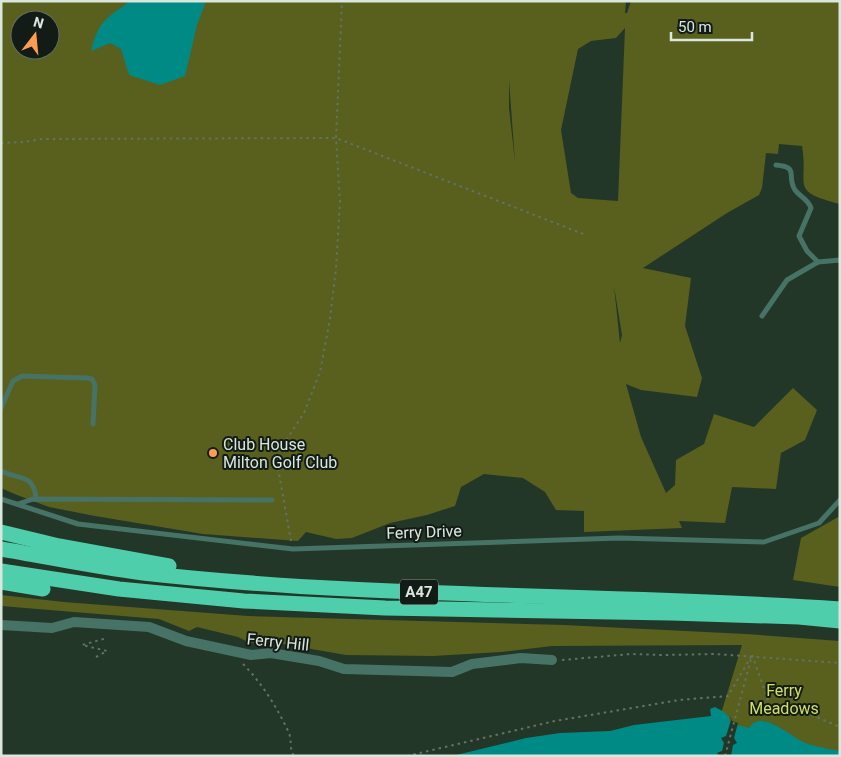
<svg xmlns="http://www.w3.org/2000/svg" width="841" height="757" viewBox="0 0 841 757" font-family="Roboto,sans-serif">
<rect width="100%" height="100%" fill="#223728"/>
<g fill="#595f1d" fill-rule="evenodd">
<path d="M1,1h625l-1,12h2l4,-12h209v203c-52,-13 -31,-18 -38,-58l-23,-2 -1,10 -12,-1 -4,35 -3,7 -32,18 -84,55 48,10 -6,48 17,52 -5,19 -56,-7 -15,-6 15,53 25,56 9,-8 1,-25 28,-16 10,-30 40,13 39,-39 24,22 -12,30 -24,13 -5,36 -44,-2 -7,36 -46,-2 3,7 -98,4v-21l-28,-1 -11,-18 -22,-14 -39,-4 -23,13 -6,19 -28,9 -37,8 -38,15 -16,1 -30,-7 -8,9 -95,-7 -108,-18 -46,-9 -32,-12 -16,-7zM20,20h30v30h-30zM625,28l-7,173 -40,-3 -7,-5 -10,-63 17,-81 13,-8 25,-3zM509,79v1l6,82 -6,-54zM614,286l8,49 -2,8z"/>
<path d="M840,516v71l-47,-7 8,-42z"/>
<path d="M1,595l63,7 184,14 316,9 182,9 94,7v115h-132l34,-111 -190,1 -51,6 -68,4 -87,-1 -75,-13 -21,1 -12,-6 -41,-10 -8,4 -30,-12 -158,-13z"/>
</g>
<g fill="#008a86">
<path d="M130,1h76l-9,24 -12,51 -25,9 -31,-10 -8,-26 -11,-6 -19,8c8,-31 15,-32 39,-50z"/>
<path d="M715,707c7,4 16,7 15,16l19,5c13,-21 43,11 59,16 10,3 21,5 32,7v5h-388l74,-18 34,-5 50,-2 24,-6 77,-9 -1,-7z"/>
</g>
<path fill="#223728" d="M730,715l2,6 6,2 -4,15 3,5 -4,2 -2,11h-12l-2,-3 5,-2 2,-8 -3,-5 5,-2 5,-16z"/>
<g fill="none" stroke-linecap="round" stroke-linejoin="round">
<g stroke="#607365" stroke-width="2" stroke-dasharray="2.5 4" stroke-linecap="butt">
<path d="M1,143l23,-1 18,-3 294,-1 250,97"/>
<path d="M291,541l-13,-73 3,-20 23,-35 16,-41 10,-53 6,-51 4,-66 -4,-64 6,-137"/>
<path d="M752,655l19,53 36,5 33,14"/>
<path d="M96,657l11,-6 -25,-6 25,-7"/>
<path d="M562,660l69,-6 32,1 52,-1 125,9"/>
<path d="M243,664c19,19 35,45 46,69 3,8 0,16 5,23"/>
<path d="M407,756l148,-35 124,-21 49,-4 24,-41"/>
<path d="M725,756l26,-97"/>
</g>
<g stroke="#467365" stroke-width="5">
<path d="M776,165c24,2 10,11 19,25 5,7 13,9 16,18l-12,28 8,15 11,11"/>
<path d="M762,316l25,-36 31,-18 22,-2"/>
<path d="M1,408l12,-27 9,-5 65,2 5,1 3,6 -2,39"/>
<path d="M1,471c18,9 33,2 35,28"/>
<path d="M1,499l77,25 215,25 326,-11 145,4 55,-19 21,-23"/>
<path d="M18,504l15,-5 239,1"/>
</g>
<path stroke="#467365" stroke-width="10" d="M1,625l51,3 22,-6 75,5 37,14 65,14 20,-2 48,8 25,8 108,3 20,-8 49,-6 31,2"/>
<g stroke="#4fceac" stroke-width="15">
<path d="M1,532l58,14 110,20"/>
<path d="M1,549c47,8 94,18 142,24 231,26 465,20 697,36"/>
<path d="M1,571l118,18 125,12 141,7 286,5 128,4 41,4"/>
<path d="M1,582l42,7"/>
</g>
</g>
<circle fill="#fc9d52" stroke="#121b15" stroke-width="2" cx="213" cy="453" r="5"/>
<g text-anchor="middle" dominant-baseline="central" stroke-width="4" stroke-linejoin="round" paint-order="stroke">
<rect fill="#121b15" stroke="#9eaaa1" stroke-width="1" x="400" y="579.5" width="38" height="25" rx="4"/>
<g font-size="15" font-weight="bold" fill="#dae7dd">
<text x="419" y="592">A47</text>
</g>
<g font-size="16" fill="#dae7dd" stroke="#121b15" text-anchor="start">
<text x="223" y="444">Club House<tspan x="223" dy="18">Milton Golf Club</tspan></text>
</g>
<g font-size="16" fill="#dae7dd" stroke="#121b15">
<text transform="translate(424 532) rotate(-2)">Ferry Drive</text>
<text transform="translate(278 642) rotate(6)">Ferry Hill</text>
</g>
<g font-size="16" fill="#d2e05e" stroke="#121b15">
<text x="784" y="690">Ferry<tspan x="784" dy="18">Meadows</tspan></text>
</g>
</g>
<rect width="841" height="757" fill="none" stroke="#dae7dd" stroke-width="5"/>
<g transform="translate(35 35) rotate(16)"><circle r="24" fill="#121b15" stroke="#626d65"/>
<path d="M0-4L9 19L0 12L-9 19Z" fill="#fc9d52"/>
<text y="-8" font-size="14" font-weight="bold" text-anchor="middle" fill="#dae7dd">N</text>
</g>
<path d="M671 32v8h81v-8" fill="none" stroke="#dae7dd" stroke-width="2.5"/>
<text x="678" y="32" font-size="15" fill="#dae7dd" stroke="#121b15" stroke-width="4" paint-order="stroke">50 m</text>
</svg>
